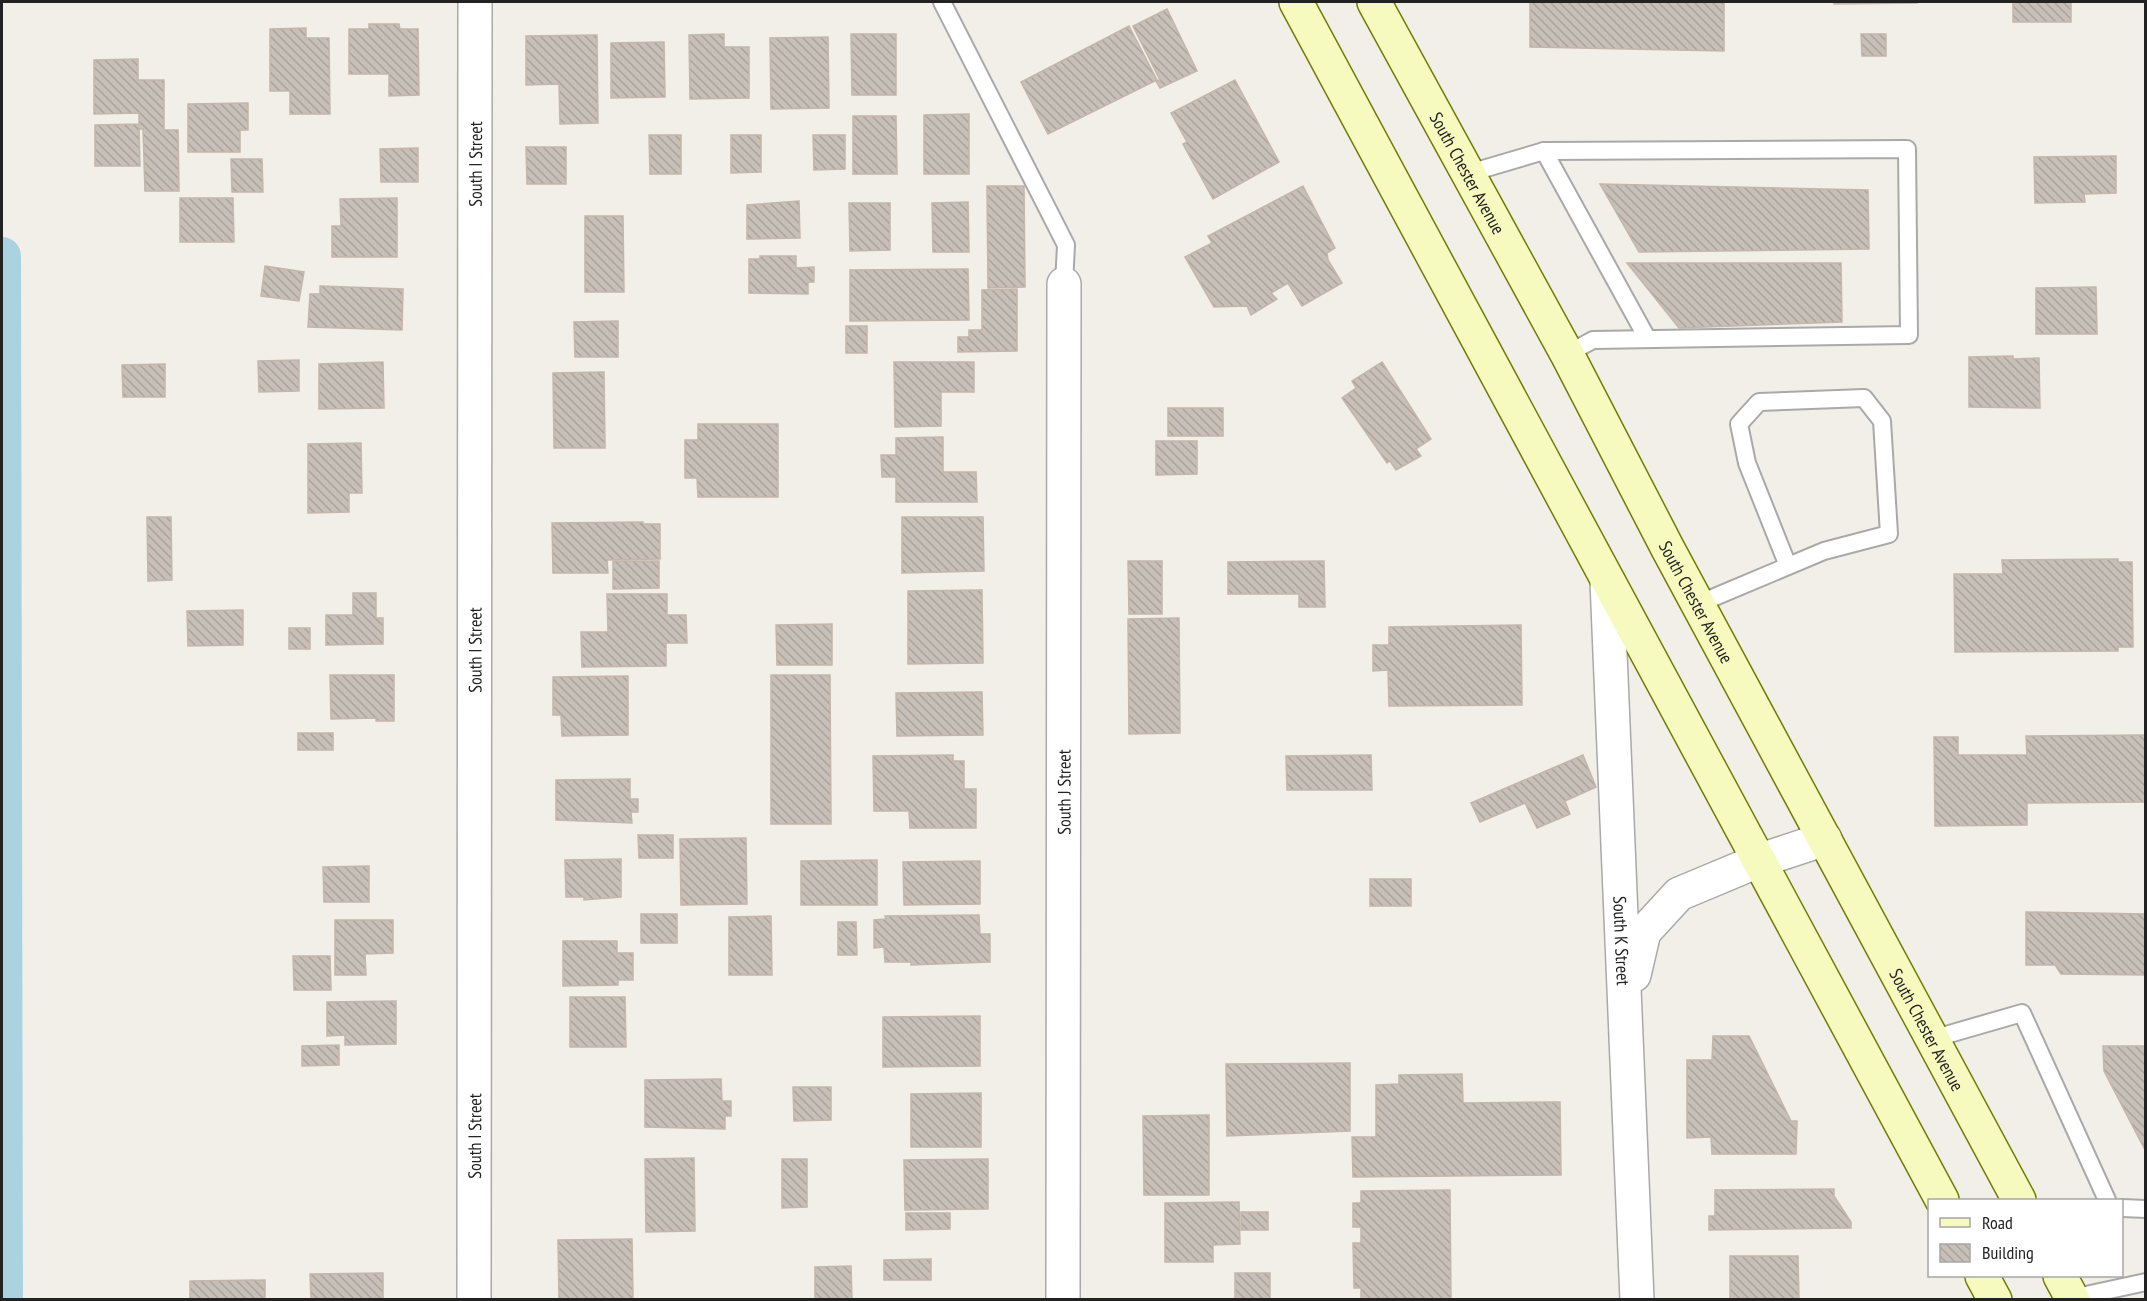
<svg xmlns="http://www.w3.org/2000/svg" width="2147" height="1301" viewBox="0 0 2147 1301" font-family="'PT Sans Narrow',sans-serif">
<defs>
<pattern id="building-back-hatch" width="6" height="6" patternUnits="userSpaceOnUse" patternTransform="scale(1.5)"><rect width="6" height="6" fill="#c7bfb8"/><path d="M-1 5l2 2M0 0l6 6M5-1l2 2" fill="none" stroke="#aba49e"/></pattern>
</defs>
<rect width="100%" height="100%" fill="#f2efe9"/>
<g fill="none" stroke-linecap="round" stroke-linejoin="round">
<path stroke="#aad3df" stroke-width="38" d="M2,256l2,1044"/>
</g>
<g fill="url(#building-back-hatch)" stroke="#c4b6ab" stroke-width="1.5">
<path d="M1530,2h194v49l-194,-4z"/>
<path d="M1834,2h83v1l-83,1z"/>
<rect x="2013" y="2" width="58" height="20"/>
<path d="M1167,9l30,62 -37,17 -4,-7 4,-1 -27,-54z"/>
<path d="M369,24h30l1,5h18l1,66 -30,1v-22h-40v-45h20z"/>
<path d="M1129,26l28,54 -109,54 -27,-52z"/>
<path d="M306,28v10h23l1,76h-40v-23h-20v-62z"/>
<path d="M724,34v13h25v51l-59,1 -1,-64z"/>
<path d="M851,34h45v61h-44z"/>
<path d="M1861,34h25v22h-24z"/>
<path d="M597,35l1,88 -38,1 -1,-40 -33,1v-49z"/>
<path d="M828,37l1,71 -58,1 -1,-71z"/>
<path d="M664,42l1,55 -54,1v-55z"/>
<path d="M138,59v21h26v50h14l1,61h-34l-2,-62h-4l1,37h-45v-41l44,-1v-11l-45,1v-54z"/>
<path d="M1235,80l44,82 -66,37 -30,-55 4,-2 -16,-29z"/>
<path d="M248,103v27h-8v22h-52v-48z"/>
<path d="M969,114v60h-45v-59z"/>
<path d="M853,116h43l1,58h-44z"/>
<path d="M649,135h32v39h-31z"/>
<path d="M731,135h30v37l-30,1z"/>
<path d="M813,135h32v34l-31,1z"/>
<path d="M526,147h40v37h-39z"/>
<path d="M418,148v34h-37l-1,-33z"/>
<path d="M2116,156v37l-32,1 1,8 -50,1 -1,-46z"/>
<path d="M231,159h31l1,33h-31z"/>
<path d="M1600,184l268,6 1,59 -230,3z"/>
<path d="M987,186h37l1,101 -37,1z"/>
<path d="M1303,186l32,62 -8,5 1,7 14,23 -40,23 -14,-23 -17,10 6,6 -26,16 -4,-9 -33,1 -29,-50 27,-14 -4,-7z"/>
<path d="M180,198h53l1,44h-54z"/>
<path d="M397,198v59h-65v-31h9l-1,-27z"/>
<path d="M799,201l1,37 -53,1v-34z"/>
<path d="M968,202l1,50h-36l-1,-49z"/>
<path d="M849,203h41v47l-40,1z"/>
<path d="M585,216h38l1,76h-39z"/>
<path d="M760,256h36v12l18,-1v15h-6v12l-59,-1v-34h11z"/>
<path d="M1627,263h214l1,59 -163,6z"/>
<path d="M265,266l39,6 -5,29 -38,-5z"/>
<path d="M968,269l1,51 -119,1v-51z"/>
<path d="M320,286l83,3 -1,41 -94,-3 2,-33h10z"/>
<path d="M2096,287l1,47h-61v-46z"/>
<path d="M1017,289v62l-59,1v-15h11v-7h13v-40z"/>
<path d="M618,321v36h-43l-1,-35z"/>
<rect x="846" y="326" width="21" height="27"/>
<path d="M2013,356v3l26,-1 1,50 -71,-1v-50z"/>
<path d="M299,360v31l-40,1 -1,-31z"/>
<path d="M383,362l1,46 -65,1v-45z"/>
<path d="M894,362h80v30h-33v34l-46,1z"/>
<path d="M1382,362l49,77 -15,10 5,7 -25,14 -6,-9 -3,2 -45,-65 14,-10 -4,-7z"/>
<path d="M165,364v33h-42l-1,-32z"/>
<path d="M604,372l1,76h-51l-1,-75z"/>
<rect x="1168" y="408" width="55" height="28"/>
<path d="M698,424h80v73h-80l-1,-19h-12v-38h13z"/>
<path d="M943,437v35h33l1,30h-81v-25h-14l-1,-22h15v-17z"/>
<path d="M1156,441h41v33l-41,1z"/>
<path d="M361,443l1,50h-13v19l-41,1v-69z"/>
<path d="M147,517h24l1,63 -24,1z"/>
<path d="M902,517h81l1,54 -82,2z"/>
<path d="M643,522v2h17v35l-53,1 1,13h-55l-1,-50z"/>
<path d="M2118,559v3h14l1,85h-15v4l-163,1 -1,-78h49l-1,-14z"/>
<path d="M613,561h46v27l-46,1z"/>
<path d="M1128,561h34v53h-33z"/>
<path d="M1324,561l1,46h-26v-13h-71v-32z"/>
<path d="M982,590l1,73 -75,1v-73z"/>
<path d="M353,593h23v25h7v26l-57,1v-30h27z"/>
<path d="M607,594h60v21h19l1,28h-21v23l-84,1 -1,-35h27z"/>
<path d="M243,610v35l-55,1 -1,-35z"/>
<path d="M1179,618l1,115 -51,1 -1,-115z"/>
<path d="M832,624v41h-55l-1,-40z"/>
<path d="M1521,625l1,80 -133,1 -1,-36 -15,1v-26h16v-18z"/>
<rect x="289" y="628" width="21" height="21"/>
<path d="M330,675h64v46h-18v-3l-45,1z"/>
<path d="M771,675h59l1,149h-60z"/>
<path d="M628,676v59l-66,1 -1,-21h-8v-38z"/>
<path d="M982,692l1,43 -86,1 -1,-43z"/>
<rect x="298" y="733" width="35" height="17"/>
<path d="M2146,735v67l-119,1v22l-92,1 -1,-89h24v18h69l-1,-19z"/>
<path d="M953,755v6h11v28h12v39h-66l-1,-17h-35l-1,-55z"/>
<path d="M1371,755l1,35h-85l-1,-34z"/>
<path d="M1583,755l13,32 -31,14 5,13 -33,14 -12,-25 -45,19 -9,-19z"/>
<path d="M630,779v20h8v13h-7l1,11 -76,-3v-40z"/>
<path d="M638,835h35v23h-34z"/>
<path d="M746,838l1,66 -66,1 -1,-66z"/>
<path d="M621,859v38l-37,3v-3h-18l-1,-37z"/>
<path d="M877,860v45h-76v-44z"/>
<path d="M980,861v43l-76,1 -1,-43z"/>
<path d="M369,866v36h-45l-1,-35z"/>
<rect x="1370" y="879" width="41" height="27"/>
<path d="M2026,912l120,2v61l-85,-1 -6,-9h-29z"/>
<rect x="641" y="914" width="36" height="29"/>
<path d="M979,915l1,19h10v28l-79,3v-3h-26l-1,-15 -10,1v-28l12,-1 -1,-3z"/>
<path d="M771,916l1,59h-43v-58z"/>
<path d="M335,920h58v33l-28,1 1,21h-31z"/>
<path d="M838,922h18l1,33h-19z"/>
<path d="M563,941h54v12h16v27h-15v5l-55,1z"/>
<path d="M293,956h37l1,34h-37z"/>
<path d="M570,997h55l1,50h-56z"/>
<path d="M396,1001v43l-51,1v-10l-18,1v-34z"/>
<path d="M980,1016v50l-97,1v-50z"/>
<path d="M1713,1036h36l42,85h6l-1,33h-84l-1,-17 -24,1v-78h25z"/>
<path d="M339,1045v20l-37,1v-20z"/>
<path d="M2103,1046h43v106l-42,-81z"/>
<path d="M1350,1063v68l-123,5 -1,-72z"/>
<path d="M1462,1074l1,29 97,-1 1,73 -208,2 -1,-40h24v-52l23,-1v-9z"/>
<path d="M721,1079l1,22h9v15h-6v13l-80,-2v-47z"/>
<path d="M793,1087h38v33l-37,1z"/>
<path d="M981,1093v54h-70v-53z"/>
<path d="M1209,1115v80h-65l-1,-79z"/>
<path d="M694,1158l1,73 -49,1 -1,-73z"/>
<path d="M782,1159h25v48l-25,1z"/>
<path d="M988,1159v50l-83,1 -1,-50z"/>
<path d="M1834,1189v7l17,26v6l-142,2v-14h6v-26z"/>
<path d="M1450,1190l1,110h-90v-12h-7l-1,-45h8v-16h-8v-24h8v-12z"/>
<path d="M1239,1202l1,42 -27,1v17h-48v-59z"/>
<rect x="1241" y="1212" width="27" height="18"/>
<path d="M906,1213h44v16l-44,1z"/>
<path d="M632,1239l1,61h-74l-1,-60z"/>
<path d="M1730,1256h68l1,44h-69z"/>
<path d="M931,1259v21h-47v-20z"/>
<path d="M851,1266l1,34h-37v-33z"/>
<path d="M383,1273v27h-72l-1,-26z"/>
<rect x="1235" y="1273" width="35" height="27"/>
<path d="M265,1280v20h-75v-19z"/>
</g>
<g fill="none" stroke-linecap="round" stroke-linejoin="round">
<defs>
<g id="service">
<path d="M942,2l124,243 -2,39"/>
<path d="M1544,151l103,187"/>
<path d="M1466,174l78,-23 363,-2 2,186 -316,5 -26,14"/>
<path d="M1698,604l126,-53 65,-17 -7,-113 -18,-23 -105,4 -20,22 8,39 41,103"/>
<path d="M1932,1039l90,-26 85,187"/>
<path d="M2122,1208l24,1"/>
<path d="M2072,1298l74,-16"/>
</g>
<g id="minor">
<path id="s1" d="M1607,581l30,719"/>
<path d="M1634,975l10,-43 35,-38 79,-33 67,-22"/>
<path id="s2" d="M474,1300l1,-1298"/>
<path id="s3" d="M1063,1300l1,-1016"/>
</g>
<g id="secondary">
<path d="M1296,2l646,1198"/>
<path id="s4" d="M1374,2l193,352 101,195 351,651"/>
<path d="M1982,1276l13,24"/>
<path d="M2060,1276l13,24"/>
</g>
</defs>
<use href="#service" stroke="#a9a9a9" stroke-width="20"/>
<use href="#minor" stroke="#a9a9a9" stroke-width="36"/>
<use href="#secondary" stroke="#707d05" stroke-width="36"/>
<use href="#service" stroke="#fff" stroke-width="16"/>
<use href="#minor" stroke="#fff" stroke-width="33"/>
<use href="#secondary" stroke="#f7fabf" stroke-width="33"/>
</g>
<g text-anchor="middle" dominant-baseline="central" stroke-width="4.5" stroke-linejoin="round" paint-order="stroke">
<g font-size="18" fill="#222" stroke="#fff">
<text stroke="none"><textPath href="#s2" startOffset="1136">South I Street</textPath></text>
<text stroke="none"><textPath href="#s4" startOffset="195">South Chester Avenue</textPath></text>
<text stroke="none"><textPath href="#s4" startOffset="681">South Chester Avenue</textPath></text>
<text stroke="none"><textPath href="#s2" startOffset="650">South I Street</textPath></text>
<text stroke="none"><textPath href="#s3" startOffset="508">South J Street</textPath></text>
<text stroke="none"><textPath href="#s1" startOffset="360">South K Street</textPath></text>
<text stroke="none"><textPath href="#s4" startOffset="1167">South Chester Avenue</textPath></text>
<text stroke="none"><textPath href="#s2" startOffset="164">South I Street</textPath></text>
</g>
</g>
<rect width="2147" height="1301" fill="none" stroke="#222222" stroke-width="6"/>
<rect x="1928" y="1199" width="195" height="78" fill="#ffffff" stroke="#a7a7a7" stroke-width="1.5"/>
<rect x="1940" y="1218" width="30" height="9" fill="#f7fabf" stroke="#a7a7a7" stroke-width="1.5"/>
<text x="1982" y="1229" font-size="18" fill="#222222">Road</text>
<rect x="1940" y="1244" width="30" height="18" fill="url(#building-back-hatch)" stroke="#a7a7a7" stroke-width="1.5"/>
<text x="1982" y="1259" font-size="18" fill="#222222">Building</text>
</svg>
